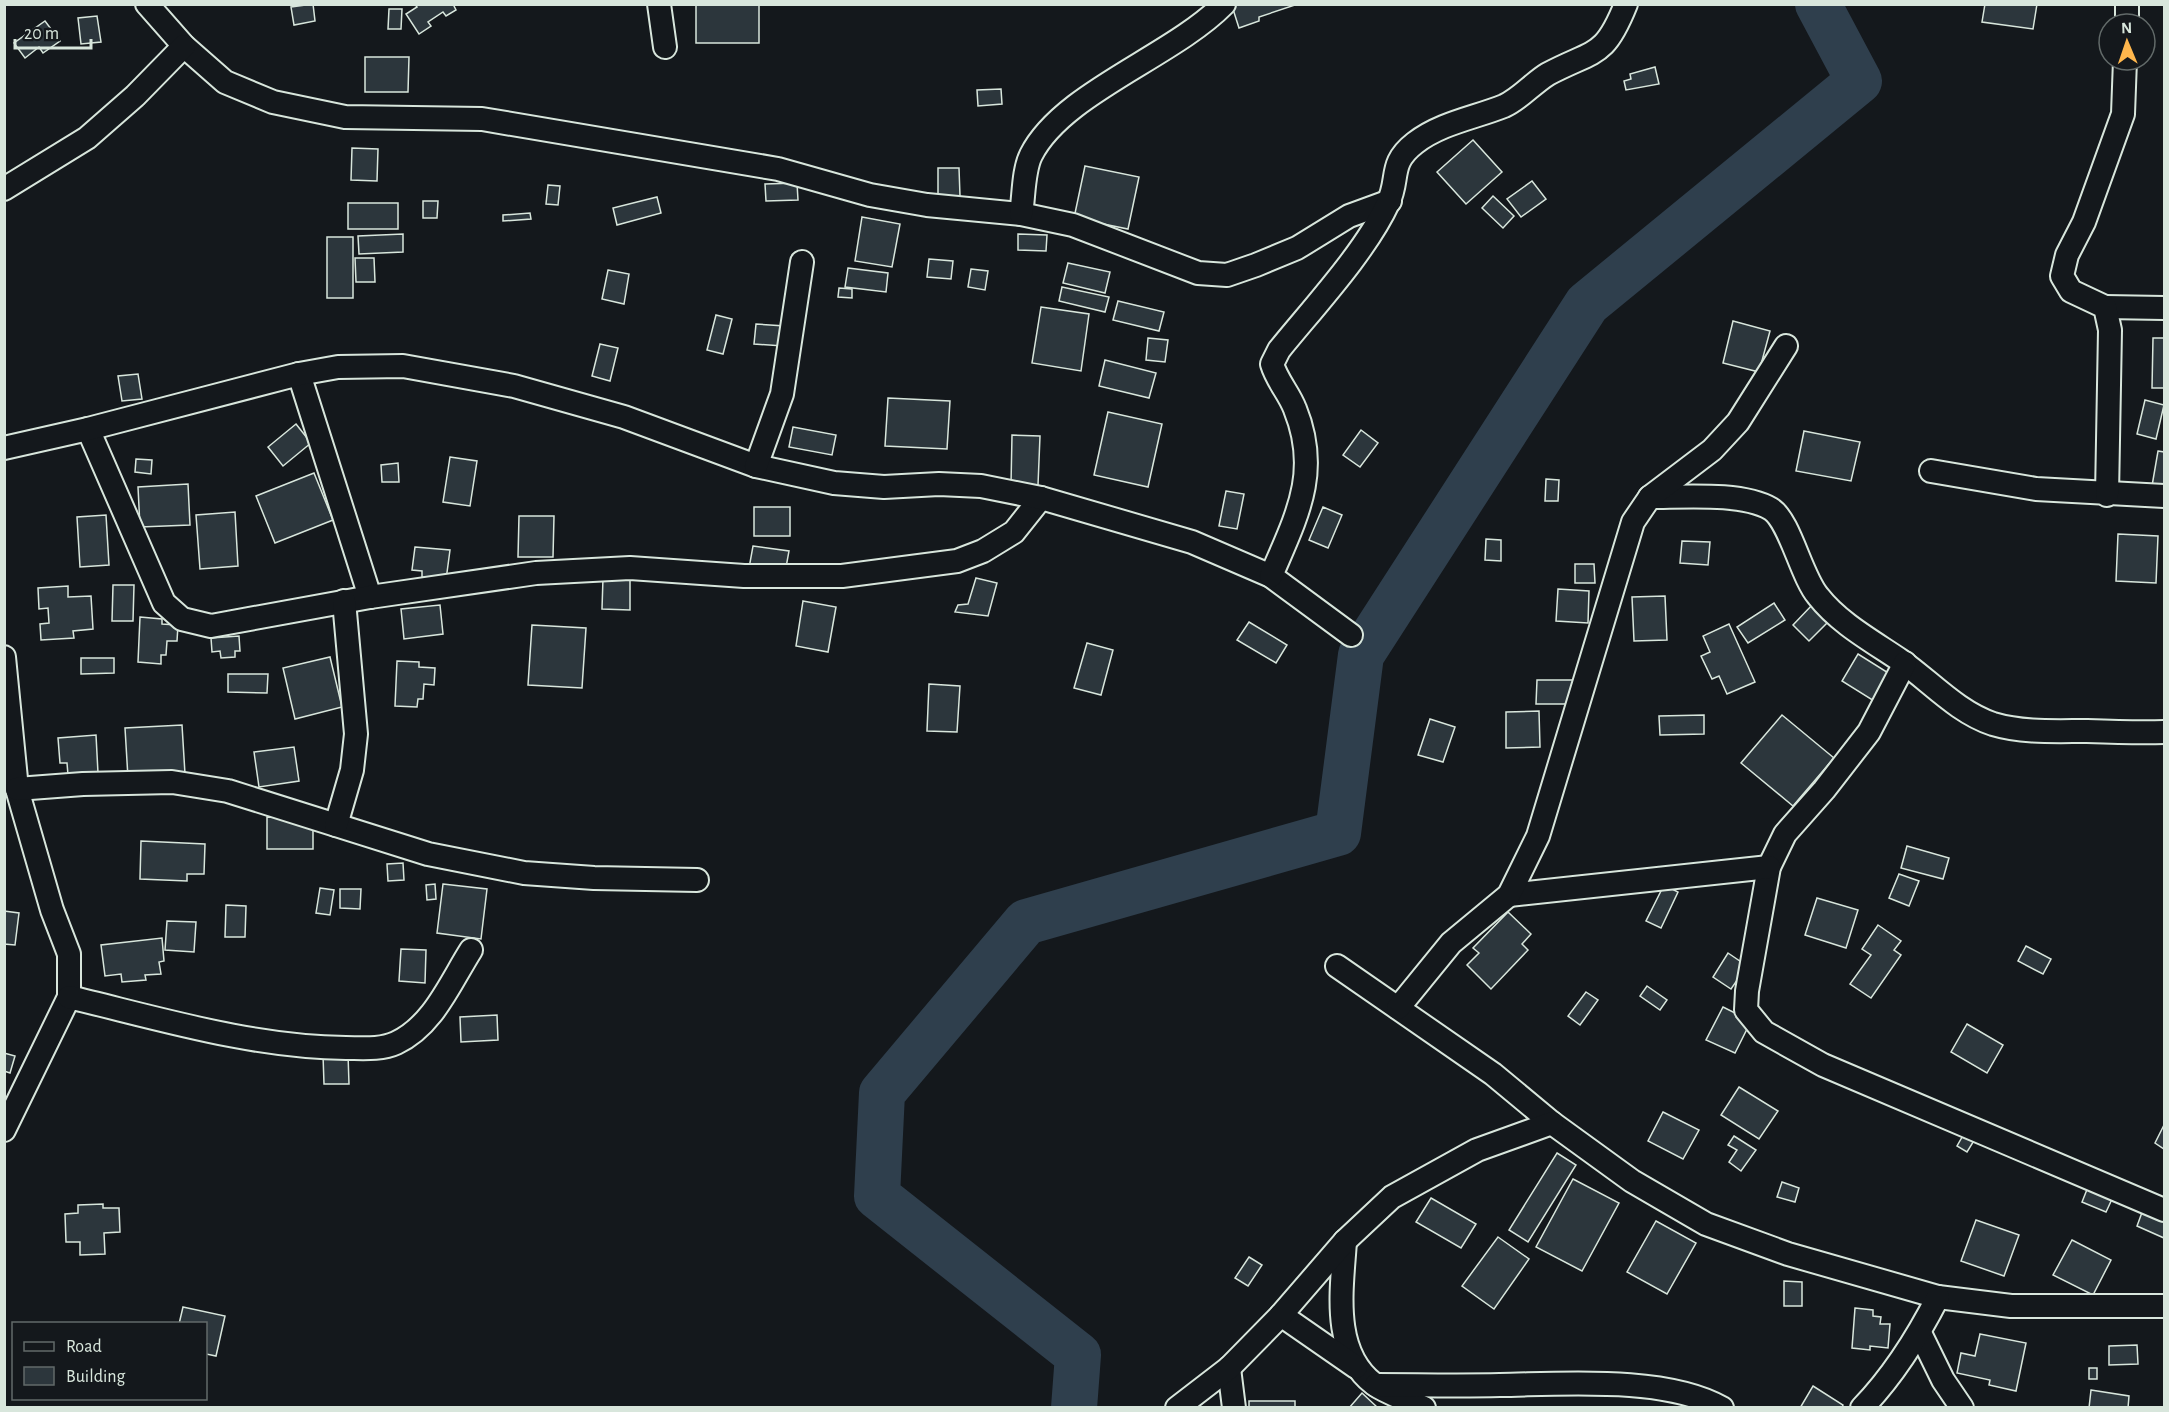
<svg xmlns="http://www.w3.org/2000/svg" width="2169" height="1412" viewBox="0 0 2169 1412" font-family="'Alegreya Sans',sans-serif">
<rect width="100%" height="100%" fill="#14181c"/>
<g fill="none" stroke-linecap="round" stroke-linejoin="round">
<path stroke="#2f3f4d" stroke-width="46" d="M1074,1408l4,-53 -201,-159 5,-103 144,-171 312,-89 23,-178 226,-351 272,-223 -41,-77"/>
</g>
<g fill="#2c363c" stroke="#d8e6dc" stroke-width="1.5">
<path d="M313,4l2,17 -21,4 -3,-18z"/>
<path d="M415,4h38l3,6 -10,6 -3,-4 -15,10 3,4 -12,8 -13,-20 11,-7z"/>
<rect x="696" y="4" width="63" height="39"/>
<path d="M1238,4h57v1l-36,12v4l-20,7 -7,-22z"/>
<path d="M1985,4h52l-4,25 -51,-7z"/>
<path d="M389,9h13l-1,20h-13z"/>
<path d="M97,16l4,26 -20,2 -3,-26z"/>
<path d="M45,21l15,20 -17,12 -4,-6 -14,11 -11,-15z"/>
<path d="M365,57h44l-1,35h-43z"/>
<path d="M1655,67l4,17 -33,6 -2,-9 7,-2 -1,-5z"/>
<path d="M1001,89l1,15 -24,2 -1,-16z"/>
<path d="M1473,140l29,32 -36,32 -29,-32z"/>
<path d="M352,148l26,1 -1,32 -26,-1z"/>
<path d="M1085,166l54,11 -11,52 -54,-11z"/>
<path d="M938,168h21l1,28h-22z"/>
<path d="M1532,181l14,18 -25,18 -14,-18z"/>
<path d="M797,183l1,17 -32,1 -1,-17z"/>
<path d="M548,185l12,1 -2,19 -12,-1z"/>
<path d="M1493,196l21,20 -11,12 -21,-20z"/>
<path d="M657,197l4,16 -44,12 -4,-17z"/>
<path d="M423,201h15l-1,17h-14z"/>
<rect x="348" y="203" width="50" height="26"/>
<path d="M530,213l1,6 -28,2v-6z"/>
<path d="M862,217l38,7 -8,43 -37,-6z"/>
<path d="M403,234v18l-44,2 -1,-18z"/>
<path d="M1018,234l29,1 -1,16 -28,-1z"/>
<rect x="327" y="237" width="26" height="61"/>
<path d="M355,258h19l1,24h-19z"/>
<path d="M929,259l24,2 -2,18 -24,-2z"/>
<path d="M1068,263l42,9 -5,21 -42,-10z"/>
<path d="M848,268l40,5 -2,19 -41,-5z"/>
<path d="M971,269l17,2 -3,19 -17,-3z"/>
<path d="M608,270l21,4 -5,30 -22,-5z"/>
<path d="M1062,287l47,10 -4,15 -46,-11z"/>
<path d="M839,288l13,1v9l-14,-1z"/>
<path d="M1118,301l46,11 -5,19 -46,-11z"/>
<path d="M1041,307l48,7 -8,57 -49,-8z"/>
<path d="M716,315l16,4 -9,35 -16,-4z"/>
<path d="M1733,321l37,10 -11,41 -36,-9z"/>
<path d="M756,324l29,2 -2,20 -29,-2z"/>
<path d="M1148,338l20,2 -3,22 -19,-2z"/>
<path d="M2153,338h11v50h-12z"/>
<path d="M600,344l18,4 -8,33 -18,-5z"/>
<path d="M1105,360l51,13 -7,25 -50,-12z"/>
<path d="M138,374l4,25 -20,2 -4,-25z"/>
<path d="M888,398l62,3 -3,48 -62,-3z"/>
<path d="M2145,400l19,5 -8,34 -19,-5z"/>
<path d="M1108,412l54,12 -14,63 -54,-12z"/>
<path d="M296,424l15,19 -28,23 -15,-19z"/>
<path d="M793,427l43,8 -4,20 -43,-8z"/>
<path d="M1361,430l17,13 -18,24 -17,-12z"/>
<path d="M1804,431l56,11 -9,39 -55,-10z"/>
<path d="M1012,435l28,1 -2,49 -27,-1z"/>
<path d="M2158,451l6,1v36l-12,-2z"/>
<path d="M450,457l27,4 -7,45 -27,-4z"/>
<path d="M136,459l16,1 -1,14 -16,-2z"/>
<path d="M398,463l1,19h-17l-1,-17z"/>
<path d="M314,473l19,47 -58,23 -19,-47z"/>
<path d="M1546,479l13,1 -1,21h-13z"/>
<path d="M188,484l2,41 -50,2 -2,-40z"/>
<path d="M1226,491l18,3 -7,35 -18,-3z"/>
<rect x="754" y="507" width="36" height="29"/>
<path d="M1323,507l19,8 -14,33 -19,-8z"/>
<path d="M235,512l3,54 -38,3 -4,-54z"/>
<path d="M106,515l3,50 -29,2 -3,-50z"/>
<path d="M519,516h35l-1,41h-35z"/>
<path d="M2118,534l40,2 -2,47 -40,-2z"/>
<path d="M1486,539l15,1v21l-16,-1z"/>
<path d="M1682,541l28,1 -2,23 -28,-2z"/>
<path d="M753,546l36,5 -4,22 -36,-5z"/>
<path d="M415,547l35,3 -4,30 -24,-3v-6l-10,-1z"/>
<path d="M1575,564h19l1,19h-20z"/>
<path d="M603,578h27v32l-28,-1z"/>
<path d="M976,578l21,5 -9,33 -33,-4 3,-7 10,-1z"/>
<path d="M113,585h21l-1,36h-21z"/>
<path d="M68,586v11l23,-1 2,33 -20,2 1,7 -33,2 -1,-16 9,-1 -1,-15 -9,1 -1,-21z"/>
<path d="M1558,589l31,2 -1,32 -32,-2z"/>
<path d="M1665,596l2,44 -33,1 -2,-44z"/>
<path d="M803,601l33,6 -8,45 -32,-6z"/>
<path d="M1774,603l11,17 -37,23 -11,-16z"/>
<path d="M1813,604l17,16 -21,21 -16,-16z"/>
<path d="M440,605l3,29 -39,5 -3,-30z"/>
<path d="M140,617l22,2v5l16,1 -1,16h-10l-1,14h-5v9l-23,-2z"/>
<path d="M1249,622l38,23 -11,18 -39,-23z"/>
<path d="M1729,624l26,58 -28,12 -8,-18 -7,3 -11,-23 9,-4 -7,-16z"/>
<path d="M532,625l54,3 -4,60 -54,-3z"/>
<path d="M239,636l1,15h-5v6l-14,1 -1,-7 -8,1 -1,-14z"/>
<path d="M1087,643l26,7 -12,45 -27,-7z"/>
<path d="M1858,654l32,20 -16,27 -32,-20z"/>
<path d="M330,657l12,50 -47,12 -12,-51z"/>
<path d="M81,658h33v15l-33,1z"/>
<path d="M397,661l22,1v5l16,1 -1,17 -10,-1 -1,15h-5l-1,8 -22,-1z"/>
<path d="M228,674h40l-1,19 -39,-1z"/>
<path d="M1537,680h37v24h-38z"/>
<path d="M929,684l31,2 -3,46 -30,-1z"/>
<path d="M1539,711l1,36 -34,1v-36z"/>
<path d="M1704,715v19l-44,1 -1,-19z"/>
<path d="M1782,715l52,43 -41,48 -52,-43z"/>
<path d="M1430,719l25,8 -12,35 -25,-7z"/>
<path d="M182,725l3,49 -57,4 -3,-50z"/>
<path d="M96,735l2,38 -30,2 -1,-12h-7l-2,-25z"/>
<path d="M294,747l5,34 -40,6 -5,-35z"/>
<path d="M267,817l46,1v31h-46z"/>
<path d="M141,841l64,3 -1,30h-17v7l-47,-2z"/>
<path d="M1907,846l42,12 -6,21 -42,-11z"/>
<path d="M403,863l1,17 -16,1 -1,-17z"/>
<path d="M1899,874l20,7 -10,25 -20,-8z"/>
<path d="M435,884l1,15 -9,1 -1,-15z"/>
<path d="M443,884l44,5 -6,50 -44,-6z"/>
<path d="M1664,885l14,7 -17,36 -15,-7z"/>
<path d="M320,888l14,2 -4,25 -14,-2z"/>
<path d="M340,889h21l-1,20 -20,-1z"/>
<path d="M1817,898l41,12 -12,38 -41,-13z"/>
<path d="M226,905l20,1 -1,31h-20z"/>
<path d="M4,911l15,2 -4,32 -11,-1z"/>
<path d="M1508,912l23,22 -9,10 6,6 -37,39 -24,-24 12,-12 -6,-5z"/>
<path d="M167,921l29,1 -2,30 -29,-2z"/>
<path d="M1878,925l23,16 -7,9 7,5 -30,43 -21,-14 21,-29 -9,-6z"/>
<path d="M162,938l2,23 -5,1 2,12 -16,1 1,5 -24,2 -1,-8 -16,2 -4,-31z"/>
<path d="M2026,946l25,13 -8,15 -25,-13z"/>
<path d="M401,949l25,1 -1,33 -26,-2z"/>
<path d="M1728,953l19,13 -16,23 -18,-12z"/>
<path d="M1647,986l20,14 -7,10 -20,-14z"/>
<path d="M1586,992l12,8 -18,25 -12,-9z"/>
<path d="M1723,1007l28,14 -16,32 -29,-13z"/>
<path d="M497,1015l1,25 -37,2 -1,-25z"/>
<path d="M1967,1024l36,21 -16,28 -36,-21z"/>
<path d="M4,1053l11,3 -5,17 -6,-2z"/>
<path d="M348,1054l1,30h-25l-1,-29z"/>
<path d="M1739,1087l39,24 -19,28 -38,-24z"/>
<path d="M1663,1112l36,18 -16,29 -35,-18z"/>
<path d="M2164,1125v24l-9,-6z"/>
<path d="M1965,1132l10,7 -8,13 -10,-6z"/>
<path d="M1734,1136l22,14 -15,21 -12,-9 8,-12 -9,-5z"/>
<path d="M1557,1153l19,12 -48,77 -19,-12z"/>
<path d="M1573,1179l46,24 -37,68 -46,-24z"/>
<path d="M1782,1182l17,6 -4,14 -18,-5z"/>
<path d="M2088,1187l25,10 -7,15 -24,-10z"/>
<path d="M1431,1198l45,26 -15,24 -45,-26z"/>
<path d="M103,1204v4h16l1,24 -16,1 1,21 -25,1v-13h-14l-1,-28 13,-1v-8z"/>
<path d="M2144,1207l20,8v23l-27,-12z"/>
<path d="M1976,1220l43,15 -15,41 -43,-15z"/>
<path d="M1656,1221l40,22 -29,51 -40,-22z"/>
<path d="M1498,1237l31,22 -35,50 -32,-23z"/>
<path d="M2072,1240l39,20 -18,35 -40,-20z"/>
<path d="M1249,1257l13,8 -14,21 -13,-8z"/>
<path d="M1784,1281l18,1v24h-18z"/>
<path d="M183,1307l42,9 -9,40 -10,-2v-30h-27z"/>
<path d="M1855,1308l18,2v6l8,1 -1,7h10l-2,24 -18,-2v4l-18,-2z"/>
<path d="M1980,1334l46,9 -10,48 -27,-6 1,-5 -33,-7 4,-20 14,3z"/>
<path d="M2137,1345l1,19 -29,1v-19z"/>
<rect x="2089" y="1368" width="8" height="11"/>
<path d="M1813,1386l30,19 -1,3h-42z"/>
<path d="M2091,1390l38,6 -1,12h-39z"/>
<path d="M1362,1393l16,15h-29z"/>
<rect x="1249" y="1401" width="46" height="7"/>
</g>
<g fill="none" stroke-linecap="round" stroke-linejoin="round">
<defs>
<g id="street">
<path d="M147,4l37,42 41,36 48,20 72,15 137,2 296,50 92,26 57,10 94,9 52,11 125,48 29,2 29,-10 41,-17 52,-32 41,-15"/>
<path d="M659,4l6,43"/>
<path d="M2127,24v-20"/>
<path d="M4,189l83,-51 48,-42 49,-50"/>
<path d="M1021,214c3,-17 2,-43 10,-59 31,-62 141,-98 193,-151"/>
<path d="M2105,307l59,1"/>
<path d="M299,374l71,223"/>
<path d="M88,429l76,174 18,16 29,7 159,-29 166,-24 94,-5 114,8h98l115,-15 26,-10 31,-19 27,-34"/>
<path d="M4,448l84,-19 211,-55 39,-7 65,-1 111,20 110,31 132,49 78,17 50,4 55,-3 42,2 60,12 151,44 79,34 80,59"/>
<path d="M756,466l26,-72 20,-132"/>
<path d="M1931,471l105,18 128,7"/>
<path d="M2107,495l3,-165 -5,-23 -34,-16 -9,-15 5,-21 17,-33 39,-108 2,-54"/>
<path d="M1650,497c34,0 92,-5 121,12 19,12 30,67 47,87 21,27 54,45 82,64 30,21 57,52 93,64 30,9 63,7 94,7 26,1 52,2 77,1"/>
<path d="M1271,576c25,-59 50,-103 24,-167 -6,-16 -18,-28 -23,-45l7,-14c34,-42 87,-99 109,-147 12,-25 0,-39 27,-60 26,-20 59,-25 89,-37 16,-7 29,-23 44,-32 47,-25 56,-15 78,-70"/>
<path d="M4,657l13,132 35,121 17,44v43l-65,133"/>
<path d="M1905,663l-36,69 -45,58 -39,44 -16,33 -22,124 -1,19 18,22 59,33 341,145"/>
<path d="M17,789l66,-5 89,-2 56,9 200,63 96,19 70,5 103,2"/>
<path d="M336,825l16,-55 4,-36 -12,-133"/>
<path d="M1509,895l260,-28"/>
<path d="M1337,966l156,108 59,49 80,58 74,43 82,30 150,43 73,9h153"/>
<path d="M69,997c92,22 183,50 277,51 15,0 35,2 50,-5 37,-17 54,-60 75,-93"/>
<path d="M1398,1008l53,-65 58,-48 29,-59 95,-314 17,-25 62,-47 26,-28 48,-76"/>
<path d="M1345,1241c-3,48 -14,110 29,143 14,10 35,16 50,24"/>
<path d="M1281,1315l75,52"/>
<path d="M1920,1333l23,47 19,28"/>
<path d="M1229,1368l5,40"/>
<path d="M1376,1385c41,0 82,1 124,0 64,-1 166,-9 222,23"/>
<path d="M1177,1408l52,-40 52,-53 64,-74 47,-44 85,-47 75,-27"/>
<path d="M1862,1408c32,-33 55,-70 76,-111"/>
</g>
</defs>
<use href="#street" stroke="#d8e6dc" stroke-width="26"/>
<use href="#street" stroke="#14181c" stroke-width="22"/>
</g>
<rect width="2169" height="1412" fill="none" stroke="#d8e6dc" stroke-width="12"/>
<rect x="12" y="1322" width="195" height="78" fill="#14181c" stroke="#626a69" stroke-width="1.5"/>
<rect x="24" y="1342" width="30" height="9" fill="#14181c" stroke="#626a69" stroke-width="1.5"/>
<text x="66" y="1352" font-size="18" fill="#d8e6dc">Road</text>
<rect x="24" y="1367" width="30" height="18" fill="#2c363c" stroke="#626a69" stroke-width="1.5"/>
<text x="66" y="1382" font-size="18" fill="#d8e6dc">Building</text>
<g transform="translate(2127 42) rotate(358)"><circle r="28" fill="#14181c" stroke="#626a69" stroke-width="1.5"/>
<path d="M0-4.5L10 22L0 15L-10 22Z" fill="#ffb74d"/>
<text y="-9" font-size="16" font-weight="bold" text-anchor="middle" fill="#d8e6dc">N</text>
</g>
<path d="M15 39v9h76v-9" fill="none" stroke="#d8e6dc" stroke-width="3"/>
<text x="24" y="39" font-size="18" fill="#d8e6dc" stroke="#14181c" stroke-width="4.5" paint-order="stroke">20 m</text>
</svg>
